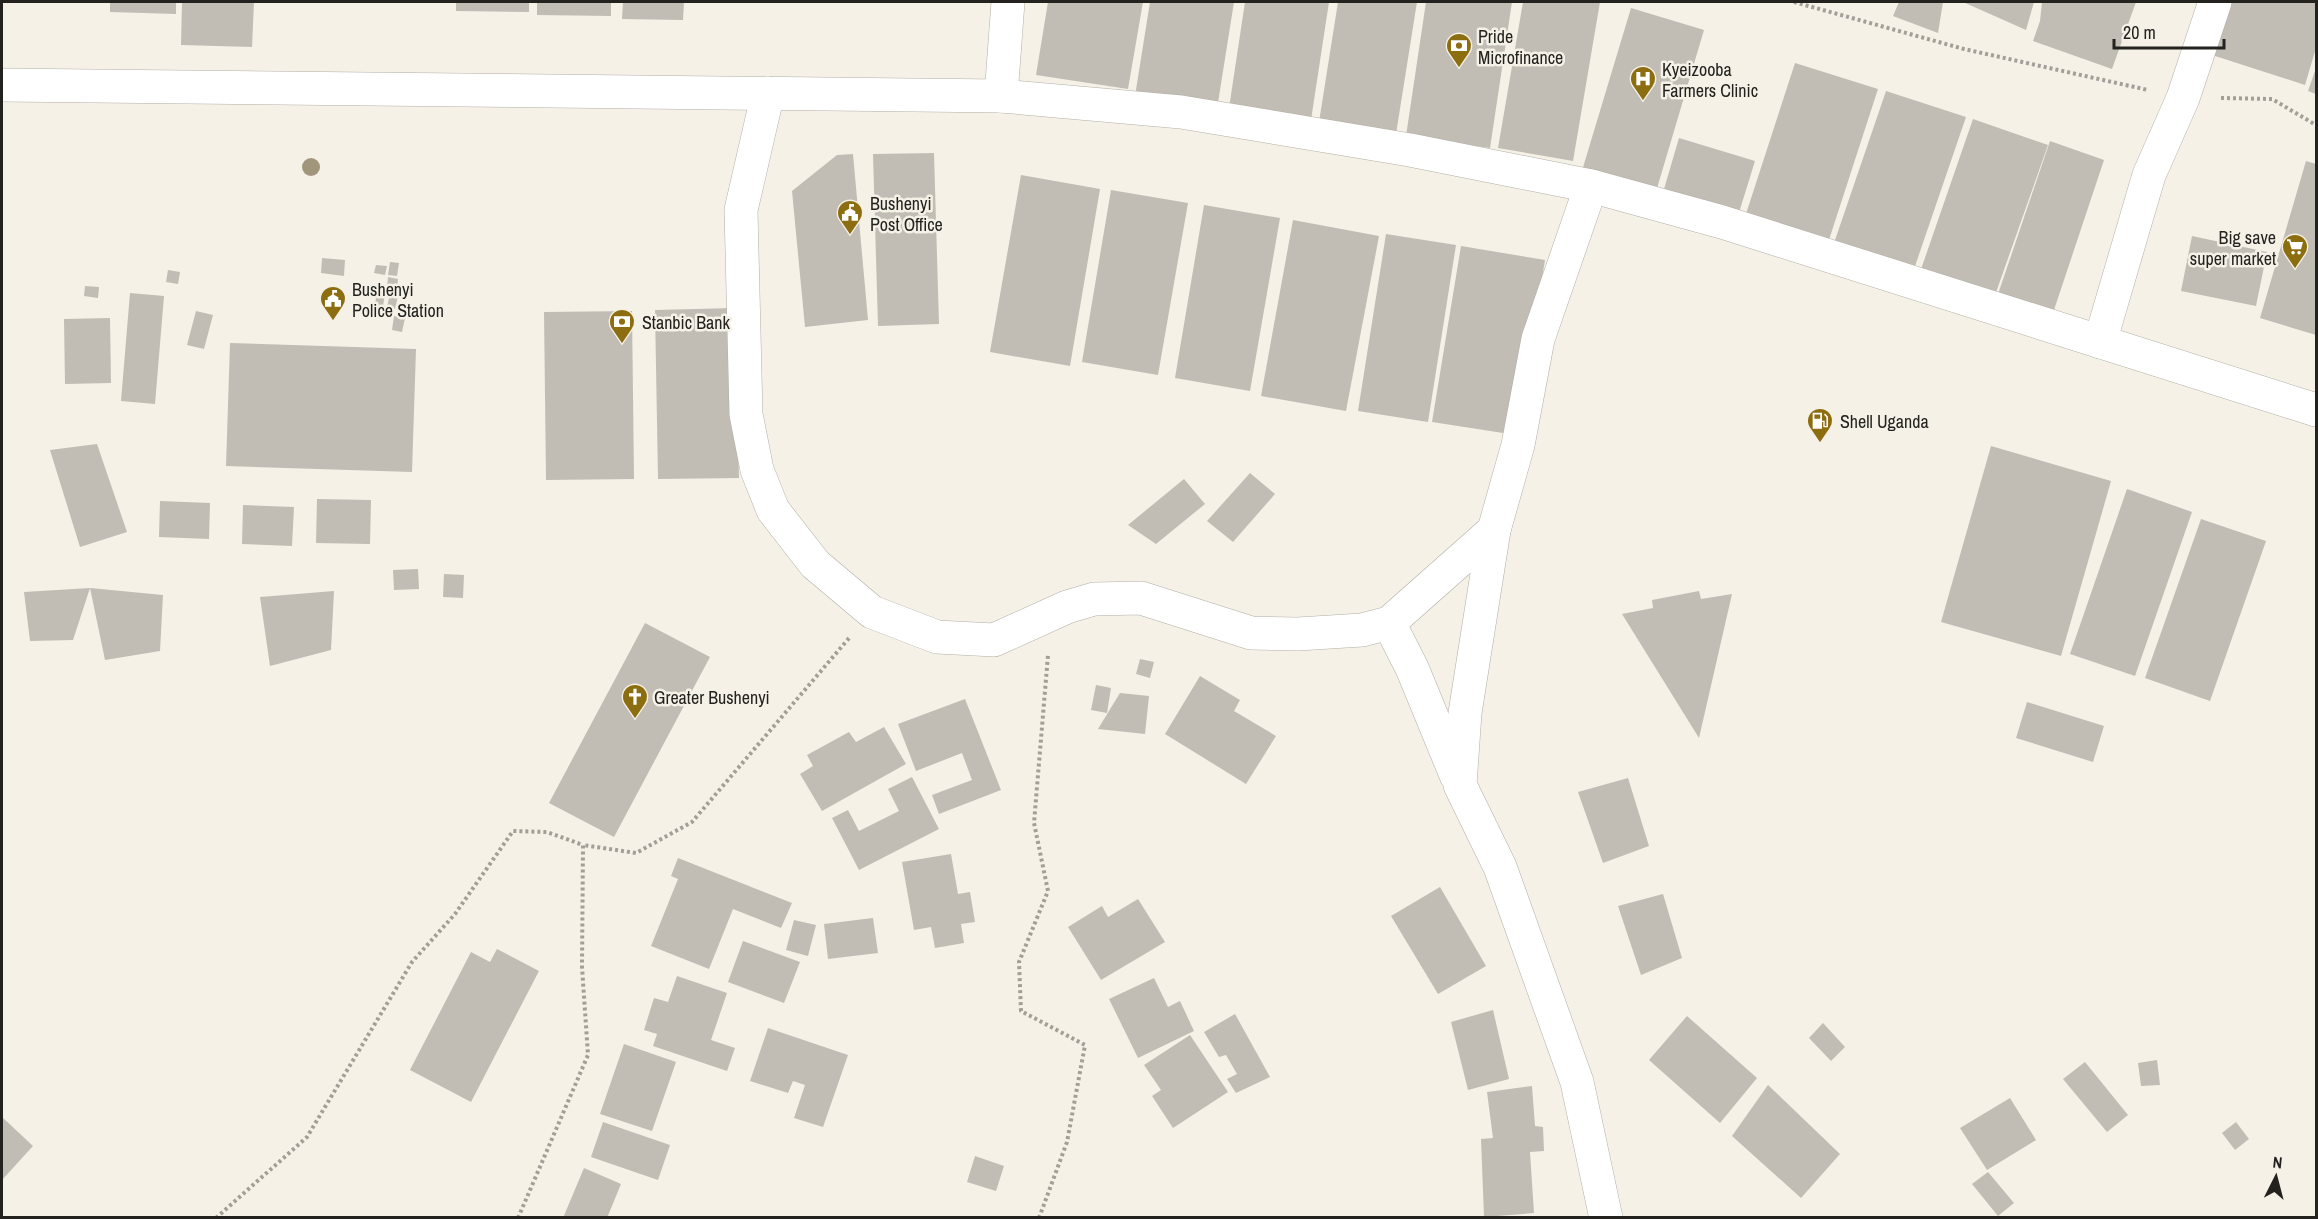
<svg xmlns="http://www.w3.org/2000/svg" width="2318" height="1219" viewBox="0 0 2318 1219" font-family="'Archivo Narrow',sans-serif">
<rect width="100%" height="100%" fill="#f5f1e7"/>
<g fill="#c1bdb4">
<path d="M110,2h66v12l-66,-2z"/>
<path d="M182,2h72l-2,45 -71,-2z"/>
<path d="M456,2h73v10l-73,-1z"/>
<path d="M537,2h74v14l-74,-1z"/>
<path d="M623,2h61l-1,18 -61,-1z"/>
<path d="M1048,2h95l-15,87 -92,-14z"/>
<path d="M1150,2h84l-17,107 -82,-13z"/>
<path d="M1245,2h84l-18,118 -82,-12z"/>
<path d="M1338,2h79l-21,132 -77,-12z"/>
<path d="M1426,2h86l-22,146 -84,-12z"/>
<path d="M1523,2h77l-27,159 -75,-13z"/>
<path d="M1899,2h44l-5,31 -45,-17z"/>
<path d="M1963,2h71l-8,28z"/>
<path d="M2042,2h94l-24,67 -79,-28 7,-20z"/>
<path d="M2229,2h87v46l-11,37 -93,-30z"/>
<path d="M1631,8l73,22 -49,165 -74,-21z"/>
<path d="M1795,63l83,26 -51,157 -83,-26z"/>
<path d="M2316,68v26l-8,-3z"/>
<path d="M1886,91l80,26 -53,155 -80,-26z"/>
<path d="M1973,119l75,26 -55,156 -74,-26z"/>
<path d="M1679,138l76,23 -18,58 -75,-23z"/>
<path d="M2050,141l54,19 -53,159 -55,-19z"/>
<path d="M934,153l5,171 -61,2 -5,-172z"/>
<path d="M853,154l15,166 -63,7 -13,-136 45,-36z"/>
<path d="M2306,161l10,3v171l-56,-17z"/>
<path d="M1021,175l79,14 -30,177 -80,-14z"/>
<path d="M1111,190l77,13 -30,172 -76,-13z"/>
<path d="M1204,205l76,13 -30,173 -75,-13z"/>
<path d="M1293,220l86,16 -33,175 -85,-15z"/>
<path d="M1386,234l70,11 -28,177 -70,-11z"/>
<path d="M2192,236l75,16 -11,54 -75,-15z"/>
<path d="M1461,246l84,14 -29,175 -84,-13z"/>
<path d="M322,258l23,2 -1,16 -23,-3z"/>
<path d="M390,262l9,1 -2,13 -9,-1z"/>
<path d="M376,265l11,1 -2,9 -11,-2z"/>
<path d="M168,270l12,2 -2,12 -12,-2z"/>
<path d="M388,277l10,2 -1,10 -10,-1z"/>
<path d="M85,286l14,1 -1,11 -14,-2z"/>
<path d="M377,292l8,2 -2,12 -8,-2z"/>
<path d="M130,293l34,3 -9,108 -34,-3z"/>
<path d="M390,294l8,2 -3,13 -8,-2z"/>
<path d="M735,308l4,170 -81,1 -3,-169z"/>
<path d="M196,311l17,4 -9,34 -17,-4z"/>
<path d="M632,311l2,168 -88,1 -2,-168z"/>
<path d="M394,316l11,2 -3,14 -10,-2z"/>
<path d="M110,318l1,65 -46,1 -1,-65z"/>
<path d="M230,343l186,6 -4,123 -186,-6z"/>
<path d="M97,444l30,88 -47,15 -30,-97z"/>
<path d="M1991,446l120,35 -50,175 -120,-34z"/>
<path d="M1250,473l25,21 -42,48 -26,-21z"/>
<path d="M1184,479l21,25 -49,40 -28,-19z"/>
<path d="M2127,489l65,23 -57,164 -65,-22z"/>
<path d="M317,499l54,1 -1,44 -54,-1z"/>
<path d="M160,501l50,2 -1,36 -50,-2z"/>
<path d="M243,505l51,2 -2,39 -50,-2z"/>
<path d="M2201,519l65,22 -56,160 -65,-23z"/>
<path d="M418,569l1,20 -25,1 -1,-20z"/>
<path d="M444,574l20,1 -1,23 -20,-1z"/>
<path d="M90,588l-17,52 -43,1 -6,-49 66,-4 73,7 -3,56 -55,9z"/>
<path d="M334,591l-3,59 -61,16 -10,-69z"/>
<path d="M1699,591l2,8 31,-5 -33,144 -77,-124 31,-6 -1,-8z"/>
<path d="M645,623l65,34 -96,180 -65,-34z"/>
<path d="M1140,659l14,3 -4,16 -14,-4z"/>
<path d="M1200,676l40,24 -6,11 42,25 -30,48 -81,-50z"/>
<path d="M1096,685l15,3 -4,25 -16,-3z"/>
<path d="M1120,693l29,3 -4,38 -47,-5z"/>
<path d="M965,699l36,91 -62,24 -7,-19 40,-15 -10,-27 -46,18 -18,-47z"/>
<path d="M2027,702l77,24 -11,36 -77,-24z"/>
<path d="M884,727l22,37 -84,47 -22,-37 13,-8 -6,-11 42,-23 7,10z"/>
<path d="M912,777l27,52 -80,41 -27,-52 16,-8 11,21 40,-20 -11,-22z"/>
<path d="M1628,778l21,68 -46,17 -25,-71z"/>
<path d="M951,854l7,40 12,-2 5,30 -14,2 3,19 -29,5 -4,-21 -17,3 -12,-68z"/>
<path d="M678,858l114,45 -11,25 -48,-19 -24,60 -58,-23 27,-67 -7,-3z"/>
<path d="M1440,887l46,79 -48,28 -47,-78z"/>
<path d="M1663,894l19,64 -41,17 -23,-69z"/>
<path d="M1138,899l27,43 -64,38 -33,-53 34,-21 6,11z"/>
<path d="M873,918l5,35 -50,6 -4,-35z"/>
<path d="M794,920l22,5 -8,31 -22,-6z"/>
<path d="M743,941l57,21 -16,41 -56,-21z"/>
<path d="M497,949l42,22 -68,131 -61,-32 61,-118 19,10z"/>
<path d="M677,976l50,17 -16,47 24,8 -8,23 -74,-25 4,-12 -13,-4 10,-32 14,4z"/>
<path d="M1154,978l14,29 12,-6 14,30 -56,27 -29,-59z"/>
<path d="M1493,1010l16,69 -41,11 -17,-68z"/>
<path d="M1235,1014l35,63 -34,16 -9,-14 10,-5 -11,-19 -7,2 -15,-25z"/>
<path d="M1687,1016l70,62 -37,45 -71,-63z"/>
<path d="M1823,1023l22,24 -14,14 -22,-23z"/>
<path d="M768,1028l80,27 -25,72 -29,-9 11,-33 -12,-4 -5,12 -38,-12z"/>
<path d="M1190,1035l38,57 -55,36 -21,-32 9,-6 -17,-25z"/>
<path d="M624,1044l52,18 -24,69 -52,-17z"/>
<path d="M2157,1060l3,25 -19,1 -3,-23z"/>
<path d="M2085,1062l43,53 -21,17 -44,-53z"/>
<path d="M1768,1085l72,69 -39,44 -69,-62z"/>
<path d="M1532,1086l3,40 8,1 1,24 -14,1 4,61 -50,4 -3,-78 12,-1 -6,-46z"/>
<path d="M2010,1098l26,42 -49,30 -27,-42z"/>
<path d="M2,1117l31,29 -31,34z"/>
<path d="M603,1122l67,23 -12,35 -67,-23z"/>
<path d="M2236,1122l13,17 -14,11 -13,-17z"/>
<path d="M975,1156l29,10 -8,25 -29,-9z"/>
<path d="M584,1168l37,16 -14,34h-44z"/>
<path d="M1988,1172l26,31 -16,13 -26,-32z"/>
</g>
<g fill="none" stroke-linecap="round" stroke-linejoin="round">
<defs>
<g id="minor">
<path d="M768,93l-27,117 5,204 11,56 16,40 42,54 57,48 65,25 57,3 73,-33 27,-8 47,-1 110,35 47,1 64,-4 27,-7 105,-93"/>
<path d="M1001,96l7,-94"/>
<path d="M1591,186l-53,153 -20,106 -24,85 -29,183 -5,72 40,82 77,215 29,136"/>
<path d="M2100,342l49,-167 34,-77 32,-96"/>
<path d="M1389,623l23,45 44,107"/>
</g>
<path id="major" d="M2,85l999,11 180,16 229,38 181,36 131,36 594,188"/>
</defs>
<use href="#minor" stroke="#b2afa6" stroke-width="34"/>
<use href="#major" stroke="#b2afa6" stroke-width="34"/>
<g stroke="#a29f98" stroke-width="4" stroke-dasharray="3 3" stroke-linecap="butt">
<path d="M1794,2l170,47 184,41"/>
<path d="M2221,98l51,1 44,26"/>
<path d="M216,1218l91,-81 105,-175 43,-48 58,-83 34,1 36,13"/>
<path d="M518,1218l70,-163 -6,-88 1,-122 53,8 56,-31 158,-185"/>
<path d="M1039,1218l28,-76 18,-97 -64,-34 -2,-49 29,-71 -14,-68 14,-168"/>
</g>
<use href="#minor" stroke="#fff" stroke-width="33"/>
<use href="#major" stroke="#fff" stroke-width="33"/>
</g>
<circle fill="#a1967c" cx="311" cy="167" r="9"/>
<defs>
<symbol id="bank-pin" viewBox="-11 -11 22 30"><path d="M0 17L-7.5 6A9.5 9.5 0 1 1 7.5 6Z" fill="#8c6e11" stroke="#f5f1e7"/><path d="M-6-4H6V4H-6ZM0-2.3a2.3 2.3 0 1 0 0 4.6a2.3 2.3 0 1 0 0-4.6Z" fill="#fff"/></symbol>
<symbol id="hospital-pin" viewBox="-11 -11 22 30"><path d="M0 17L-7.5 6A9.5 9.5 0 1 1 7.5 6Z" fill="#8c6e11" stroke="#f5f1e7"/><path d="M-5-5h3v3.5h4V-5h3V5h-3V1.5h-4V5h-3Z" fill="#fff"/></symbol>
<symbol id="civic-pin" viewBox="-11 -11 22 30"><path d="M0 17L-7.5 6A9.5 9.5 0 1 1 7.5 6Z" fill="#8c6e11" stroke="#f5f1e7"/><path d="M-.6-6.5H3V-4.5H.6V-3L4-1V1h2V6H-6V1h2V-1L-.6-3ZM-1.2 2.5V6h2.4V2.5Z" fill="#fff"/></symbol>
<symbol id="supermarket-pin" viewBox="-11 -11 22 30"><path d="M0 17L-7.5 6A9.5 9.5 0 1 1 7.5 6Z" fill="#8c6e11" stroke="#f5f1e7"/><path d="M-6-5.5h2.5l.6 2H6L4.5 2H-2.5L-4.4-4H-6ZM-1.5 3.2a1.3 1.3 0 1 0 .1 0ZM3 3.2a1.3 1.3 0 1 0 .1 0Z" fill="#fff"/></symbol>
<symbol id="fuel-pin" viewBox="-11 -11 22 30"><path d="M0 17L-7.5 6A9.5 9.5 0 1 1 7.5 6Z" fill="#8c6e11" stroke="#f5f1e7"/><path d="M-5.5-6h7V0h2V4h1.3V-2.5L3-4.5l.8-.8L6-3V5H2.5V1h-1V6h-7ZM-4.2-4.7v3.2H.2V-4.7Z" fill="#fff"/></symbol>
<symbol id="church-pin" viewBox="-11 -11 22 30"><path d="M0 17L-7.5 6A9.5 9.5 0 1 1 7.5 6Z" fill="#8c6e11" stroke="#f5f1e7"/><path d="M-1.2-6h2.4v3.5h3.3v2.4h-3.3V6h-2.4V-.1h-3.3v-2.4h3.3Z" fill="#fff"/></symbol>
</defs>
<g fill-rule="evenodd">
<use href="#bank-pin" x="1444" y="31" width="30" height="40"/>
<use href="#hospital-pin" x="1628" y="64" width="30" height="40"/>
<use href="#civic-pin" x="835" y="198" width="30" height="40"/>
<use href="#supermarket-pin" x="2280" y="232" width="30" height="40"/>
<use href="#civic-pin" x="318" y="284" width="30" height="40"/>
<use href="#bank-pin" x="607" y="307" width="30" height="40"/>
<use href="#fuel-pin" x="1805" y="406" width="30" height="40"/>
<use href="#church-pin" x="620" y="682" width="30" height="40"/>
</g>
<g text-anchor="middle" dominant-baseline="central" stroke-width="5" stroke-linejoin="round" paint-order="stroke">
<g font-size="18" fill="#23221e" stroke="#f5f1e7" text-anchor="start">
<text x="1478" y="36">Pride<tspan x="1478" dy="21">Microfinance</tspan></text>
<text x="1662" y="69">Kyeizooba<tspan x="1662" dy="21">Farmers Clinic</tspan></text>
<text x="870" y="203">Bushenyi<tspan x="870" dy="21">Post Office</tspan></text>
<text x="2276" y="237" text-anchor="end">Big save<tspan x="2276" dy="21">super market</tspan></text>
<text x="352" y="289">Bushenyi<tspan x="352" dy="21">Police Station</tspan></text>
<text x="642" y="322">Stanbic Bank</text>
<text x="1840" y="421">Shell Uganda</text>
<text x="654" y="697">Greater Bushenyi</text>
</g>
</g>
<rect width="2318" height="1219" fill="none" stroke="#23221e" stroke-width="6"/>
<g transform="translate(2276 1177) rotate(6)" stroke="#f5f1e7" stroke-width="4.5" paint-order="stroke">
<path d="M0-4.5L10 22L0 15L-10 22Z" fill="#23221e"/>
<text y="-9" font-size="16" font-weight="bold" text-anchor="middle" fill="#23221e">N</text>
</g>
<path d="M2114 39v9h110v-9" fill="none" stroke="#23221e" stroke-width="3"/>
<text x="2123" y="39" font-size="18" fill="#23221e" stroke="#f5f1e7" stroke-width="4.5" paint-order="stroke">20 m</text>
</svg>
